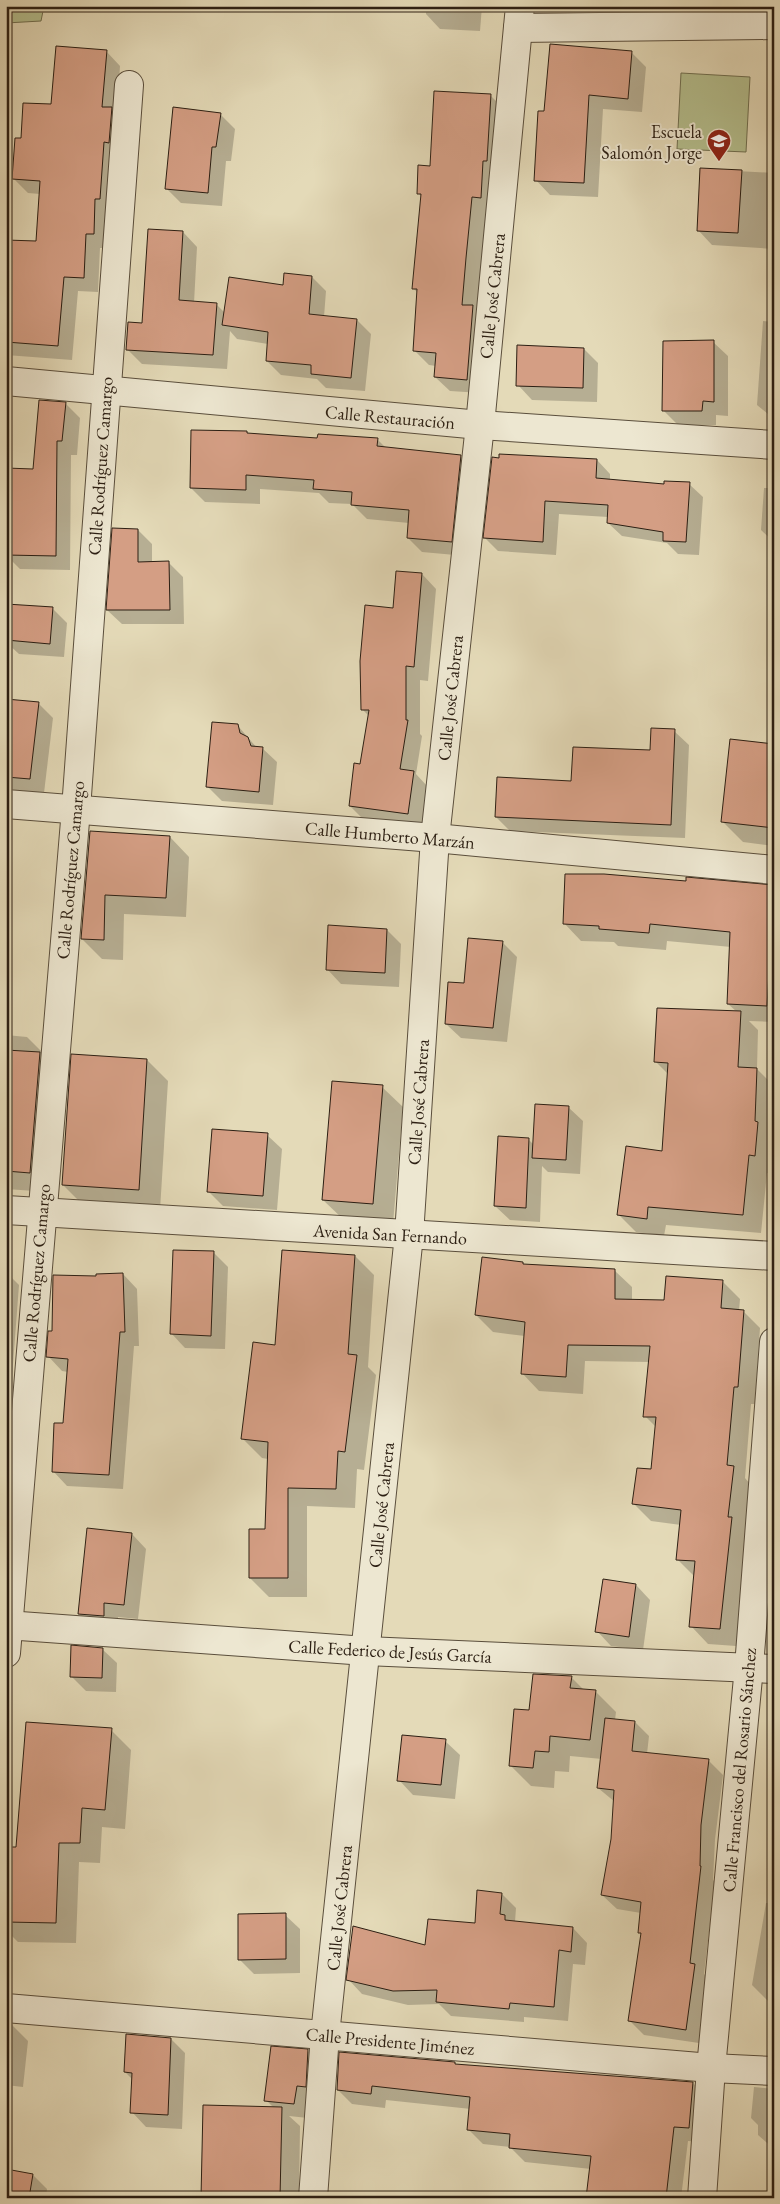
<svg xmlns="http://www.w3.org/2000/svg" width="780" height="2204" viewBox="0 0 780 2204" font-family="'EB Garamond',serif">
<rect width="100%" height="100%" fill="#e4dab8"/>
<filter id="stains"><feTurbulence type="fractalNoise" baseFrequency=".004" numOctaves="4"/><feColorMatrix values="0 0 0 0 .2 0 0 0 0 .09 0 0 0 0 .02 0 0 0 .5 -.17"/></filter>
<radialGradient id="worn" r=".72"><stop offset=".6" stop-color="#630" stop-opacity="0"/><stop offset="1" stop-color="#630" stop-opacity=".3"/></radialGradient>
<g fill="#b5bf8e" stroke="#706f50">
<path d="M6,6h38l-3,15 -35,2z"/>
<path d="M681,73l69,4 -4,75 -69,-3z"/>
</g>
<g fill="#0003">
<path d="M426,6h56l-2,25 -40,-2 -14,-15z"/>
<path d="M106,51l14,15 -12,182h-8l-2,44 -20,-1 -6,69 -66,-5v-114l31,1 3,-48 -12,-1 -14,-14 9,-40z"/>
<path d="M632,53l14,14 -4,45 -39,-3 -5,88 -48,-2 -14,-15 9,-67z"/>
<path d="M490,95l15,15 -10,102 -9,-1 -9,100 9,10 -5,72 -31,-2 -15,-14 1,-11 -7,-1 -14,-14 3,-58 -5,-5 9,-91 -4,-4 13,-26z"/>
<path d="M220,114l15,15 -4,32h-5l-4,45 -41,-3 -14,-14z"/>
<path d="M701,169l73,4v76l-62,-4 -14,-15z"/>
<path d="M183,232l14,15 -3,56 22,1 9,9 87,-36 14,14 -2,26 33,3 14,14 -6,57 -39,-3 -9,-9 -36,-4 -14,-14 1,-17 -31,-5 -7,-8 -3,38 -85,-5 -15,-15 16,-25z"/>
<path d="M763,321l11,1v97l-17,-14z"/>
<path d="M713,342l15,14v60l-12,-1v10h-38l-15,-15z"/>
<path d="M584,349l14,14 -1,39 -65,-2 -14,-15z"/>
<path d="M65,403l15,15 -3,37h-6l-1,115 -50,-1 -14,-14 28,-85z"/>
<path d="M247,432l3,3 69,4h58l10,10 73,7 15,14 -9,86 -44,-4 -14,-14 1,-15 -42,-4 -15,-15 -23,-1 -10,-10 -59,-4v15l-55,-2 -14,-14z"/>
<path d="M500,459l97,1 13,14v6l55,6 24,-2 14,13 -4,58 -21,-1 -11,-11 -45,-7 -14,-13v-6l-49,-3 -3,41 -58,-4 -13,-13z"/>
<path d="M764,488h10v54l-13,-12z"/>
<path d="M138,530l14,14v19h17l14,14 1,47h-62l-15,-14z"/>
<path d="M774,557v22l-2,-1z"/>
<path d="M422,574l14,15 -8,92 -8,-1v54l2,2 -6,38 12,13 -5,40 -59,-7 -14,-14 11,-41 8,-49 -6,-6 31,-101z"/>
<path d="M52,608l15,15 -3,34 -45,-3 -13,-12v-27z"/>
<path d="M6,700l32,3 15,15 -9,75 -38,-4z"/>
<path d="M238,726l19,22h5l15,14 -4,43 -51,-4 -14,-14z"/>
<path d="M674,731l15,14 -4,93 -175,-7 -14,-14 76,-35 80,-30z"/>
<path d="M774,745v101l-31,-4 -21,-21z"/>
<path d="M91,833l79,4 19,20 -3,60 -62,-3 -1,46 -21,-1 -20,-20z"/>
<path d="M687,883l87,2v137l-25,-1 9,9 -1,39 17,17v77l-1,10h-6l-6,60 -95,-8 -2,11 -28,-4 -18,-18 45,-62 5,-78 -12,-12 81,-50 -9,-8 3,-57 -64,-6 -1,9 -48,-4 -4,-4 -33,-1 -17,-18z"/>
<path d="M387,930l14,14 -2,43 -58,-3 -14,-15z"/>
<path d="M502,942l15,15 -10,85 -46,-4 -15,-14 19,-40z"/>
<path d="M6,1035l21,2 19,19 3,136 -43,-3z"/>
<path d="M147,1060l21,21 -8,129 -76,-4 -21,-21z"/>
<path d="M382,1087l21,20 -10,117 -49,-4 -21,-20z"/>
<path d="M568,1107l15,14 -3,53 -32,-2 -6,-6 -2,56 -30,-2 -15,-14 33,-67 6,6z"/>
<path d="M267,1135l15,14 -5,61 -54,-4 -15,-15z"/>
<path d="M213,1252l15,15 -3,82 -40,-1 -14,-15z"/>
<path d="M355,1256l19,19 -6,92 8,8 -12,95 -7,-1 -2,39 -48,-2v91h-38l-19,-19 16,-48 2,-71 -6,-1 -20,-20z"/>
<path d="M523,1263l2,2 89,5 18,17v13l33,1 57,-20 18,18 -1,12h4l17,17 -5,76h-4l-6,74 6,7 -6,47 4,4 -13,110 -28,-2 -17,-18 4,-49 -18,-18 4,-34 -30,-4 -18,-18 19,-32 4,-44 -11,-11 5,-54 -65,-1 -2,33 -44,-3 -17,-18 3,-37 -32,-4 -17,-17z"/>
<path d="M6,1272l13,13 -8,106h-5z"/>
<path d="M123,1274l14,15 2,57h-5l-11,143 -56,-3 -14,-15 11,-47 4,-52 -6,-1 -14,-15 5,-24 44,-55z"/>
<path d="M6,1433l9,9 -2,41h-7z"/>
<path d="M132,1534l14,15 -8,70 -20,-2v13l-25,-2 -14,-14z"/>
<path d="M604,1581l32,4 14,15 -7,50 -32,-4 -14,-15z"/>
<path d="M102,1649l15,14 -1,29 -30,-1 -14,-14z"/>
<path d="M571,1677l13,13 11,1 21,21 -1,8 20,2 14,14 -2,18 61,6 15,15 -8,65 -2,40 2,2 -11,92 5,5 -10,64 -55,-8 -14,-14 12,-86 -3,-3 2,-19 -24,-4 -15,-14 10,-56 3,-37 -17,-14 4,-29 -32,-3 -1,16 -14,-1 -1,17 -23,-2 -21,-21 21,-53z"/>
<path d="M111,1730l20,20 -6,79 -23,-2 -2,36 -21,-1 -3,81 -58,-1 -12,-12v-82h12z"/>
<path d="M445,1741l15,14 -5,44 -42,-4 -14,-15z"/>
<path d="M774,1791v210h-6l-16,-16 14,-82h2z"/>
<path d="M502,1894l14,14 -1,14 58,6 14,15 -2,22 -12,-1 -5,57 -44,-4v5l-73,-6 -12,-12 -31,1 -46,-11 -14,-15 128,-54z"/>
<path d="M285,1915l15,14v44l-46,1 -15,-15z"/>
<path d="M6,2024l6,1 16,16 -5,46 -17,-2z"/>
<path d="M171,2039l14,14 -3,76 -36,-2 -14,-15 1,-32 -8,-8z"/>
<path d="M308,2051l14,14 -14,53 -19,-2 11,10 -1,72h-97l72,-90 -8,-8z"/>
<path d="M455,2063l2,3 236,17 14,15 -4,44 -15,-1 -7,57h-92l2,-29 -66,-7 -15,-15 -27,-3 -14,-14 2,-21 -85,-9 -1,8 -33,-4 -14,-14z"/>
<path d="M754,2087l20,2v60l-16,-14v-10l-7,-7z"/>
<path d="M33,2175l14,14 -1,9h-40z"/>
</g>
<g fill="#d49e84" stroke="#2c1f13">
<path d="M550,44l82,7 -4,48 -39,-4 -5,88 -50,-2 4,-70h6z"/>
<path d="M56,46l51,4 -5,57h10l-3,36 -5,-1 -4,57h-5l-1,35h-8l-2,44 -20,-1 -6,69 -52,-4v-102l30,1 4,-60 -28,-2 3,-41h6l2,-35 28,1z"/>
<path d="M434,91l57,3 -4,67h-4l-2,37 -9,-1 -6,61 -4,47h11l-6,75 -33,-3 2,-24 -23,-2 4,-62h-5l9,-95h-4l1,-29 12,1z"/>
<path d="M173,107l48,6 -5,34h-4l-4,46 -43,-4z"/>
<path d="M700,168l42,2 -4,63 -41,-2z"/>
<path d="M148,229l35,2 -4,69 38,3 -4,52 -87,-5 2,-28 14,1z"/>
<path d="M284,273l28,3 -3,38 48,5 -6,59 -40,-4v-9l-45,-4 2,-29 -46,-7 7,-48 54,8z"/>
<path d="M714,340v62l-11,-1 -1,10h-40l1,-70z"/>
<path d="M517,345l67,3 -1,40 -67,-2z"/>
<path d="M39,400l27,2 -4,39h-5l-1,115 -50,-1v-87l27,1z"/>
<path d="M191,430l56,1v2l70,5 1,-4 60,4 -1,8 84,9 -9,87 -45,-4 2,-28 -58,-5 1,-13 -39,-3 1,-9 -68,-5v15l-56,-2z"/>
<path d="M499,454l98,5 -1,19 68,6v-3l26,1 -4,60 -23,-1v-9l-56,-9 1,-18 -63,-4 -2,41 -60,-4 9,-81 7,1z"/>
<path d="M112,528l26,1v33l31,-1 1,49h-64z"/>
<path d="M396,571l26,2 -8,94 -8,-1v54h2l-8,49 14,2 -6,43 -59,-8 5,-43 6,1 9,-54h-8l-1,-49 5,-56 28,3z"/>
<path d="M6,604l47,3 -3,37 -44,-4z"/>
<path d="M6,699l33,3 -9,77 -24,-2z"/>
<path d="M212,722l26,2 2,9 8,4 3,9 12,1 -4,45 -53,-5z"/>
<path d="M651,728l24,1 -4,96 -176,-8 2,-40 74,4 2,-34 77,3z"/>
<path d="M730,739l44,5v84l-53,-6z"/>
<path d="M90,831l80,5 -4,62 -61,-3 -1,45 -23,-1z"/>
<path d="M565,874h39l82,7v-4l88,8v51h-3l-4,70 -40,-2 3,-72 -80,-8 -1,9 -50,-4v-3l-36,-2z"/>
<path d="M328,925l59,4 -2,44 -59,-3z"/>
<path d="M468,938l35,3 -10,87 -48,-4 3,-42 16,1z"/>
<path d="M657,1008l84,3 -3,56 19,1 -2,53 3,1 -3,34 -6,-1 -6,60 -95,-8 -1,12 -30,-4 9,-69 36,5 6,-88 -14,-1z"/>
<path d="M6,1050l34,2 -10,121 -24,-2z"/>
<path d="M71,1054l76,5 -8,131 -77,-5z"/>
<path d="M332,1081l51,4 -10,119 -51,-4z"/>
<path d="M535,1104l34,2 -3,54 -34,-2z"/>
<path d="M212,1129l56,4 -5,63 -56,-4z"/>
<path d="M498,1136l31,2 -3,70 -32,-2z"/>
<path d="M173,1250l41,1 -3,85 -41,-2z"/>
<path d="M282,1250l73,5 -7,99 9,1 -12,97 -7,-1 -2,38 -48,-1v90h-39v-49h16l3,-87 -27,-3 12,-97 22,3z"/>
<path d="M482,1257l41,5v2l92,5v30l49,1 2,-24 57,4 -2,28 23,2 -6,77h-4l-7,78 7,1 -6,51h4l-12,112 -31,-2 6,-66 -19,-1 5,-50 -49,-6 5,-36 14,1 5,-52h-13l7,-71 -82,-1 -2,32 -45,-3 4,-52 -50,-7z"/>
<path d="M123,1273l2,59h-5l-11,143 -57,-3 2,-49h9l5,-64 -22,-2 2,-26h4l1,-56 43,1v-2z"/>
<path d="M87,1528l45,5 -8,72 -20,-2v13l-26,-2z"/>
<path d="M603,1579l33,5 -7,53 -34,-5z"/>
<path d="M71,1645l32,3 -1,30 -32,-1z"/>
<path d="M533,1674l39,2 -2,12 26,2 -6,50 -40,-4 -1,16 -14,-1 -2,17 -24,-2 5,-57 15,1z"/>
<path d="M605,1718l30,3 -3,30 77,8 -8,66 -1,41h1l-11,97 5,1 -9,66 -58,-9 13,-88h-3l3,-31 -40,-7 10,-56 3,-49 -17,-2z"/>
<path d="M26,1722l86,6 -7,82 -23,-2 -2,35h-21l-3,80 -50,-1v-75h10z"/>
<path d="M402,1735l44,4 -5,46 -44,-4z"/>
<path d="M477,1890l25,3 -2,21 5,1v5l68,7 -2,25 -12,-2 -5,57 -44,-4 -1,6 -73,-7 1,-12 -44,1 -47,-11 7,-54 72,19 3,-26 47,4z"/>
<path d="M286,1913v46l-48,1v-46z"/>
<path d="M126,2034l45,4 -3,77 -38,-2 2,-40 -8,-1z"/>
<path d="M271,2046l37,3 -2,38 -9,-1 -3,18 -30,-3z"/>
<path d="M339,2052l116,10v2l238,18 -4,46 -15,-1 -8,71h-80l5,-42 -82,-8 1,-14 -43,-4 3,-33 -98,-11 -1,8 -34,-4z"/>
<path d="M203,2105l79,2 -2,91h-79z"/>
<path d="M6,2169l27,5 -4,24h-23z"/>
</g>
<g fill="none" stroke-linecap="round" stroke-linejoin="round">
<defs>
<g id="minor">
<path d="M518,28l256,-3"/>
<path d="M6,381l474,44 294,20"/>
<path d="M6,804l429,34 339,32"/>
<path d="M6,1625l360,26 408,18"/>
<path d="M6,1653l70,-844 53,-724"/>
<path d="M6,2008l705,60 63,3"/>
<path d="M313,2198l12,-163 84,-800 26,-397 45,-413 40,-419"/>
<path d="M702,2198l9,-130 38,-401 25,-325"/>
</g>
<path id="tertiary" d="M6,1210l768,46"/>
</defs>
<use href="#minor" stroke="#5a4e3c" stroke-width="30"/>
<use href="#tertiary" stroke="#5a4e3c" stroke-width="30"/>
<use href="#minor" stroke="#ede7d1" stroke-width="28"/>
<use href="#tertiary" stroke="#ede7d1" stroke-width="28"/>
</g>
<defs>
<symbol id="school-pin" viewBox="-11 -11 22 30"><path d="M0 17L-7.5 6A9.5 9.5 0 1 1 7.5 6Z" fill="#8f2418" stroke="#ede7d1"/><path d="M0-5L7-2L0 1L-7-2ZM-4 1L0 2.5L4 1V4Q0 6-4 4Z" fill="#fff"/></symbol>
</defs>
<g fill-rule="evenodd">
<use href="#school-pin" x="705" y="127" width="28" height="38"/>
</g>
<g text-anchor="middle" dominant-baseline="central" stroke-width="4" stroke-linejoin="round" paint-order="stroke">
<g font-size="18" fill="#2c1f13" stroke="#ede7d1" text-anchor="end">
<text x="702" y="131">Escuela<tspan x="702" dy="21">Salomón Jorge</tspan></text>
</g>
<g font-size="18" fill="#2c1f13" stroke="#ede7d1">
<text transform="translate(492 296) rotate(-84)">Calle José Cabrera</text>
<text transform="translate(390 417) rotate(5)">Calle Restauración</text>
<text transform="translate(100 466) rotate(-86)">Calle Rodríguez Camargo</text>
<text transform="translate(450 698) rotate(-84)">Calle José Cabrera</text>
<text transform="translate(390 835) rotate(5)">Calle Humberto Marzán</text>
<text transform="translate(70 870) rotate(-85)">Calle Rodríguez Camargo</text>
<text transform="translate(418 1102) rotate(-86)">Calle José Cabrera</text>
<text transform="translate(390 1234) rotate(3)">Avenida San Fernando</text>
<text transform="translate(36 1273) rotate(-85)">Calle Rodríguez Camargo</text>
<text transform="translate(381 1505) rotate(-84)">Calle José Cabrera</text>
<text transform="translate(390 1651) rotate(3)">Calle Federico de Jesús García</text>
<text transform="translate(739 1770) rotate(-85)">Calle Francisco del Rosario Sánchez</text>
<text transform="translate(339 1908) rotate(-84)">Calle José Cabrera</text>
<text transform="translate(390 2041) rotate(5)">Calle Presidente Jiménez</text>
</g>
</g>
<rect width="780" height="2204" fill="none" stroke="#e4dab8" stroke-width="25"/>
<rect x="8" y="8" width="765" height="2189" fill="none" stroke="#2c1f13" stroke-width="2.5"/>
<rect x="12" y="12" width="755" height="2179" fill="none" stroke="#2c1f13"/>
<rect width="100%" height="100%" filter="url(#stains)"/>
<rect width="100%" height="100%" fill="url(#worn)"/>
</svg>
